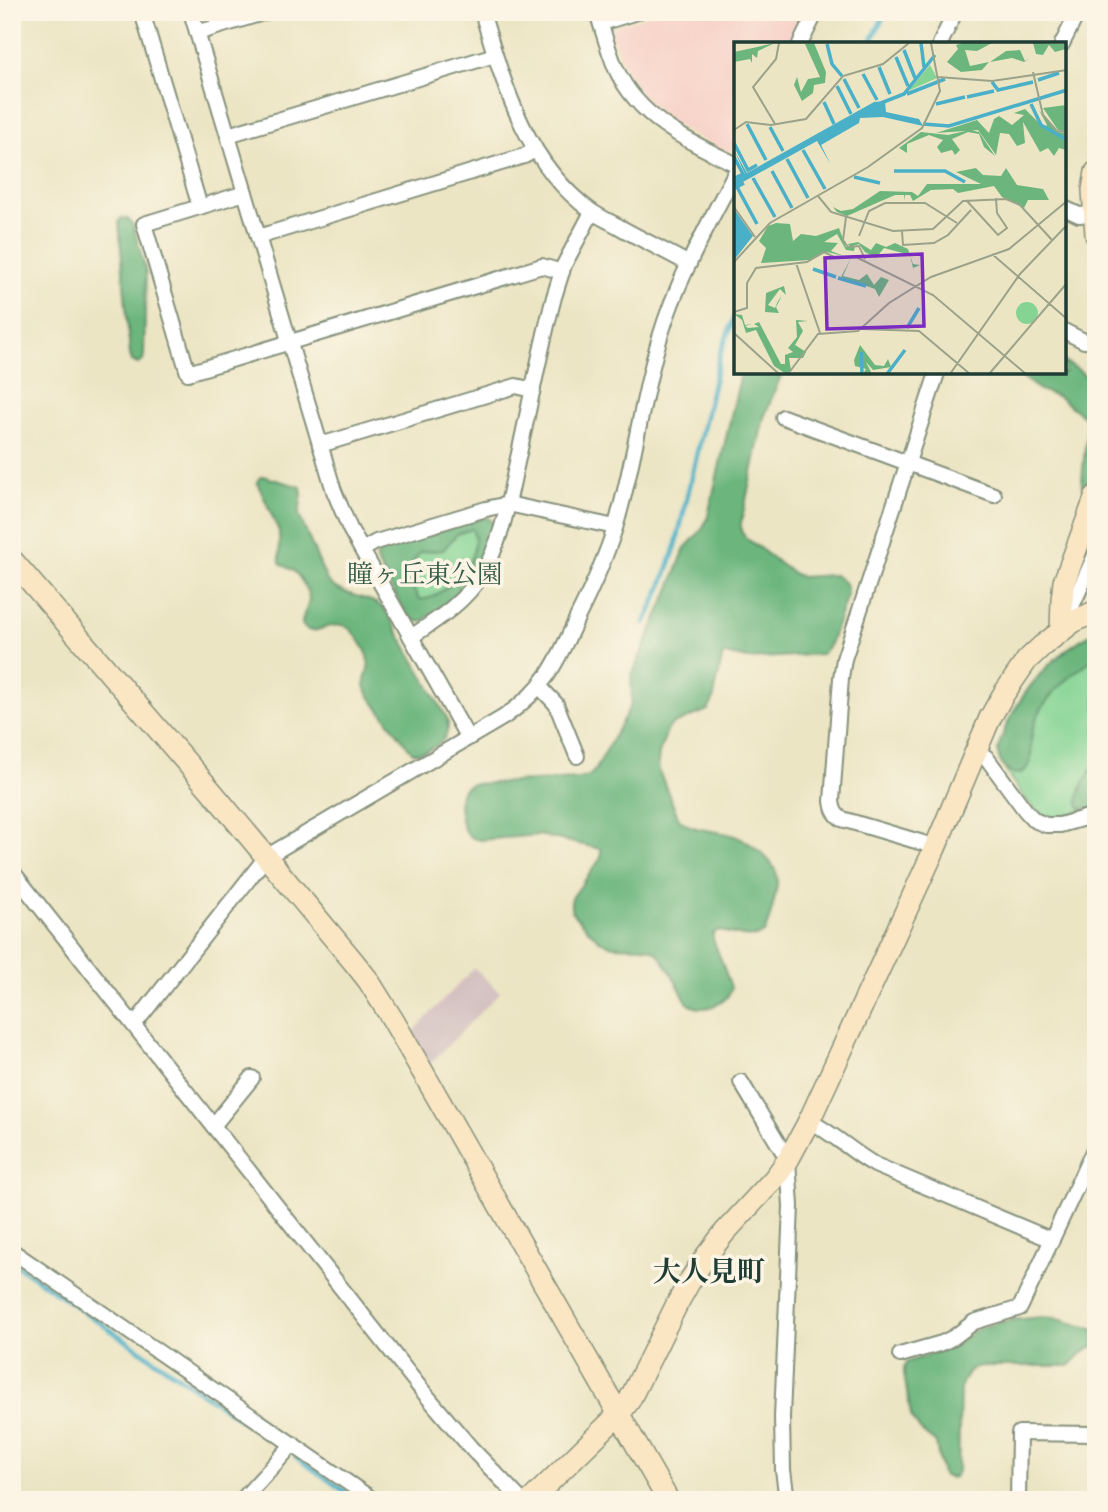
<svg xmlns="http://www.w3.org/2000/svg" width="1108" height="1512" viewBox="0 0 1108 1512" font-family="'IM FELL French Canon','Noto Serif JP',serif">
<rect width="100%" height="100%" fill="#fcf5e5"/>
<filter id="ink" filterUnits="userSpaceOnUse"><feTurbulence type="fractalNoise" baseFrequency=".0143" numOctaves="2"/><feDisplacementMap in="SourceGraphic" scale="14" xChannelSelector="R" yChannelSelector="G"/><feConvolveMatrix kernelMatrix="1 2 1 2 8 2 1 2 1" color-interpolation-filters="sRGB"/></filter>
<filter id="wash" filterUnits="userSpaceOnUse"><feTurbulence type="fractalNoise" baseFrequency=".00686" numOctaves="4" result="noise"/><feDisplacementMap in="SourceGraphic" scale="28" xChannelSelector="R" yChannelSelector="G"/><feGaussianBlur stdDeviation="1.57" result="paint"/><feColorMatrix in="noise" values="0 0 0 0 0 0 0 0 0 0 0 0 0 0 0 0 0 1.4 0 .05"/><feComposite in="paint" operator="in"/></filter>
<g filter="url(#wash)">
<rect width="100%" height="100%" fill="#ece5c4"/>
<path fill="#f7d1c7" d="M660,12h145l-15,32h-55v104l-9,3 -43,-22 -18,-12 -16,-14 -14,-17 -11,-18 -13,-36 4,-6z"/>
<path fill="#d2bfc0" d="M474,968l26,24 -71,73 -18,-31z"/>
<g fill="#85d494" stroke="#528864" stroke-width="2">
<path d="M487,517l7,7c-16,50 -30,67 -73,98l-12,-3 -33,-59 4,-11z"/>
<path d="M1096,657v106l-9,14 -9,26 2,4 6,2c-12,4 -26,11 -39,8 -17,-5 -35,-38 -45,-52l5,5 24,-21c-3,-40 34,-72 65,-92z"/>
</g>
<g fill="#6cb67e" stroke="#467a59" stroke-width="2">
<path d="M121,218l7,1 5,6 13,47 -2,83 -1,6 -5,3 -6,-3 -2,-6 -11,-133z"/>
<path d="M1064,362c15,7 26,14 31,31 0,29 2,66 -7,94l-3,1 -3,-2v-5l5,-56 -1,-7 -29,-22 -17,-6 -24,-17h48z"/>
<path d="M741,373h41l-18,44 -23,106v8l5,7 45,34 10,5 33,-2c9,5 14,9 13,20l-17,49 -8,10 -74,5 -23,-5 -3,4 -9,43 -5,9 -37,15 -5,8 -7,21 -1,9 1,8 19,46c10,14 35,13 50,17 16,3 45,24 49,41 2,11 -8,48 -13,58 -12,8 -31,0 -44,-2h-4l-3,3v5l18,48c-1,18 -32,28 -44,15 -7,-12 -22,-44 -32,-51 -14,-9 -34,-1 -49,-7 -12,-6 -23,-20 -32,-29 -4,-6 -4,-11 -2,-17l29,-40v-9l-62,-14 -59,5c-5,-1 -7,-1 -11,-4 -8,-6 -11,-29 -9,-39 1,-5 2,-6 5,-10l7,-3 107,-5 10,-3 7,-7 35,-64c2,-11 -1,-20 1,-30l38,-87 15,-40 15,-16 7,-12z"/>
<path d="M263,476l38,11 1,7 -3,21 27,64c14,20 44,14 60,32l61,107c5,21 -10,30 -28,35l-7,-1 -4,-5 -40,-53c-7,-16 0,-18 1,-32 0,-8 -5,-14 -9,-21 -16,-24 -22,-16 -48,-10 -21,-5 -2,-21 -3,-33 -1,-8 -9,-21 -14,-26 -4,-4 -10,-5 -15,-9l-1,-32 -22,-49 2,-4z"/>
<path d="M487,517l7,7c-6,18 -11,39 -25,53h-4l-1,-2c5,-14 16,-32 8,-46l-15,5 -14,16 -23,2 -15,22 14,25c14,2 23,-9 34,-16h4l3,6 -12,13 -27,20 -12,-3 -33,-59 4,-11z"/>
<path d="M1096,631v26c-25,16 -59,45 -64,76 -3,11 3,26 -6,36 -12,13 -28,-4 -28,-17 0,-7 4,-14 6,-21 19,-43 50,-78 92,-100z"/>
<path d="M1096,763v46h-10l-7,-2c-4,-14 9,-33 17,-44z"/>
<path d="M1042,1317l12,1 42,12v16c-12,2 -18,13 -27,20h-86c-15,3 -18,8 -23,23l-2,82 -4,6 -5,1 -7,-3 -6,-32 -16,-13 -9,-14 -7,-42v-6l3,-6 45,-15 21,-15 9,-5 29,-7z"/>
</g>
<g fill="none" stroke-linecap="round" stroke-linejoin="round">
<g stroke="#49b0c8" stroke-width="5">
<path d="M870,44l16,-32"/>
<path d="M645,623l17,-38 14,-40 38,-165 6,-26 15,-38"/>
<path d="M12,1262l263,181"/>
<path d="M296,1457l61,43"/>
</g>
</g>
</g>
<g filter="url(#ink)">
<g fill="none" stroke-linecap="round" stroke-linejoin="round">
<defs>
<g id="street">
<path d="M142,12l58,195"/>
<path d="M191,12l143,479 16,38 118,209"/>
<path d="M482,12c22,73 44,152 109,199 10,7 22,12 32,18 22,12 44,23 66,35"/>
<path d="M597,12c6,19 11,38 19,57 23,50 72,72 119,95"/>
<path d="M601,23l36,-11"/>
<path d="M197,33l69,-21"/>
<path d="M800,44l16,-32"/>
<path d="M940,44l15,-32"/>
<path d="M1062,44l16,-32"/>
<path d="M228,135l267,-80"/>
<path d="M245,193l-101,31 44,149 354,-107 20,6"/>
<path d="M1064,208l15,7 15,-1"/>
<path d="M258,237l266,-81 11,-6"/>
<path d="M1064,331l20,10 12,-1"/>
<path d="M783,417l211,78"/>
<path d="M320,445l196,-59 17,4"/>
<path d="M362,550l14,-8 110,-33 22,-5 107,23"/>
<path d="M1065,622l31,-69"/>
<path d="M411,637c27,-18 54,-35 71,-63 21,-34 27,-77 36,-116 12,-54 22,-108 36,-161l10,-32 28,-53"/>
<path d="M540,687l16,17 21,52"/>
<path d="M976,752l10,5 39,53 9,10 12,5h14l28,-8 8,-1"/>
<path d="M935,848l-12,-5 -81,-24c-7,-5 -9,-9 -10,-18l9,-123 3,-19 93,-286"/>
<path d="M12,871l409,518 50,59 50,52"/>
<path d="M134,1025l132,-168 238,-140c43,-30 53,-55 74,-101 14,-28 27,-57 37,-88 19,-62 26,-128 45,-191 17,-57 48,-112 75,-164"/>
<path d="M741,1082l47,78 3,46 -9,211 1,53 4,30"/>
<path d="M809,1121c24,12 43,31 66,44l177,75"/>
<path d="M213,1126l39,-48"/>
<path d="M12,1251l361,249"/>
<path d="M900,1355l42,-12 12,-6 20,-15 46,-14 76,-163"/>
<path d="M242,1500l51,-56"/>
<path d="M1018,1500l1,-67 77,1"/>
</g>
<g id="secondary">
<path d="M1096,172l-3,18 3,45"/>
<path d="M12,560l201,233 140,168 15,19 25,40 275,480"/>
<path d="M1061,631l1,-32 2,-17 32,-86"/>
<path d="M531,1500l88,-86 10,-13 48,-97 14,-25 16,-24 18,-23 49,-53 14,-19 21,-39 126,-273 55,-130 13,-23 24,-35 15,-14 31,-24 23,-11"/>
</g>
</defs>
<use href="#street" stroke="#86917c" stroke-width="18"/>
<use href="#secondary" stroke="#86917c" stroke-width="24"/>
<use href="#street" stroke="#fff" stroke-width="14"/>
<use href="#secondary" stroke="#fbe6c4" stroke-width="21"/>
</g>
</g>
<g text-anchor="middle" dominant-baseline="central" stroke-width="7" stroke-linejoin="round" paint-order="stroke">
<g font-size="26" fill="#335b47" stroke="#fcf5e5">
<text x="425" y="574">瞳ヶ丘東公園</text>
</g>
<g font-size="28" font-weight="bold" fill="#1f3d34" stroke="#fcf5e5">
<text x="709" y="1271">大人見町</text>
</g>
</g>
<g transform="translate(734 42)">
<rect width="332" height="332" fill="#ece5c4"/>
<path d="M196,23l7,13 -27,12v-1zM282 271a11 11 0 1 1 22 0a11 11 0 1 1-22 0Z" fill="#85d494"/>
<path d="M41,1l-17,8 -1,7 -5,-4v9l-2,-4 -16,3v-10zM80,1l12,29 -1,11 -11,2 -1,8 -11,8 -8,-16 3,-8 4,15 7,-13 12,-2 -15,-33zM229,1h29l-15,8 -12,-1 5,16 19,-4 -7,8 -21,2 -14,-10 11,-13 -2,-4zM299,1l33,1v5l-11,3 -6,-7 -6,10 -7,-1zM286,8l5,11 6,-3 -7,4 -12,-4 -22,4 16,-11zM332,63v27l-8,-2 -15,-22zM291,67l19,19 3,-3 -8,-15 18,22 9,1v17l-7,-2 -5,8 -6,-8 -8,4 -17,-30 2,21 -8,3 -8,-12 -9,-1 -4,22 -18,-25 -42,3 41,-13 12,13 5,-14 5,-3 13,9 12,-10 -10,-2zM236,88l9,2 16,24 -11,-9 -5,-13 -11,-2 -16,7 8,11 -5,5 -3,-5 -11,3 -4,-6 6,-7 -14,-5 -22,9v9l-8,-5 22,-16 27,3zM242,126l7,7 18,1 5,-8 11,17 26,4 6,11h-21l-4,8 -22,-11 -8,-11 -36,7 -5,-4 -22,1 -18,11 -3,-6h-5l-1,6v-6h-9l-48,21 -10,-4 -4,-5 8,4 12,-2 27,-18 32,1 6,4 9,-12h54l-25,-12zM42,181l14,1 3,17 8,-7 15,2 23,-8 7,19 9,-1 -1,5 -8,-1 -9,-16 -13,8 14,1 -7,8 13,5 -17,-4 -17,8 -49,3 5,-15 -7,-7 9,-15zM124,200l13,8 5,-7 10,4 9,-4 13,6 5,15 7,1 -7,3 -3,-13 -26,-7 -8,10 -11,-6 8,11 -14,-19 -9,3 -2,-3zM117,216l-8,18 16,4 8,-6 7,11 7,-8 8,3 -10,17 -4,-8 -34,-12zM50,244l2,9 -6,-6 -12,16 7,3 3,-7 4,-5 -6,11 3,6 -14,-1 1,-19zM0,272l8,1 3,10 7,-1 -7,2 3,2 11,-1 -5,-3 5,-2 22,42h4v-9l8,-3 -5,-4 9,-11 -1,-17 12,1 -10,1 5,9 -8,14 11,7 -3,6h-14l2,12 -5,4 -12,-8 -18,-36 -10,3 -4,-13zM126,303l15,20 9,1 4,-7 3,8 -18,3 -7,-8 6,12h-9l3,-5 -11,-3 -1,-6z" fill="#6cb67e"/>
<path d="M151,59l1,11 33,7 4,7 -40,-9 -23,1 -1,5 -38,22 10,20 -14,-24 -83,46v-7l11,-6 -11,-24 13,23 127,-71zM0,167l19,27 -19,24z" fill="#49b0c8"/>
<path fill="none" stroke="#49b0c8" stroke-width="3.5" d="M187,1l3,24M93,2l5,20 10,12M170,8l11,28M162,15l12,29M145,25l11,27M129,32l14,26M110,37l15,29M304,38l21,-7M258,40l6,8 35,-8M103,44l14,28M173,52l38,-15M233,55l27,-6M90,60l10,22M147,61l23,-9 31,-39M202,62l29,-7M297,62l10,21 26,15M13,82l19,36M189,82l26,2 118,-36M36,85l13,24M0,101l14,27 9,-5M69,108l22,39M0,115l9,17 -8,4M53,117l21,39M38,129l20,37M160,129h51l20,11M120,135l26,6M19,136l22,39M10,141l-7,4 20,37M79,227l23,8M104,236l28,8M173,286l12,-20M127,310l1,21M153,332l18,-24"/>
<path fill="none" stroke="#9aa28a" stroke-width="2" d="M299,30l10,43 14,16 10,1M204,35l54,4 75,-11M41,82l-22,-37 23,-28 3,-16M0,88l12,-8 25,3 35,-6 37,-43 40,-12 26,-21M84,154l13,16 62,19 40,-2 30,-28 43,-2 14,6 32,35M233,159l31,34 9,-7 -10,-15 -1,-15M0,165l21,30M112,175l-3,23 5,7 11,-1 6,13M168,189l1,14 31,-2 14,-8 23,-25M125,194l10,-25 16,-8h40l32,20M258,212l75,65M0,220l36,-39 98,-56 54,-39 18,-37 -9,-48M62,221l24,70M0,270l13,-4v-25l9,-15 51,-6 17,-10 12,6 20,-1 77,38 93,79M127,287l58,2 51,43M0,291l45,41M54,332l30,-40 40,-3 31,-28 42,-26 78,-28 58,-48M216,332l70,-100 47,-49M255,332l78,-91"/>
<path fill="#7b2cbf" fill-opacity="0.15" stroke="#7b2cbf" stroke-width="3.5" d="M188,212l2,72 -97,3 -2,-71z"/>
<rect width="332" height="332" fill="none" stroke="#1f3d34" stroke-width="3.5"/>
</g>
<rect width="1108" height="1512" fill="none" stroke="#fcf5e5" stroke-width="42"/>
</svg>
